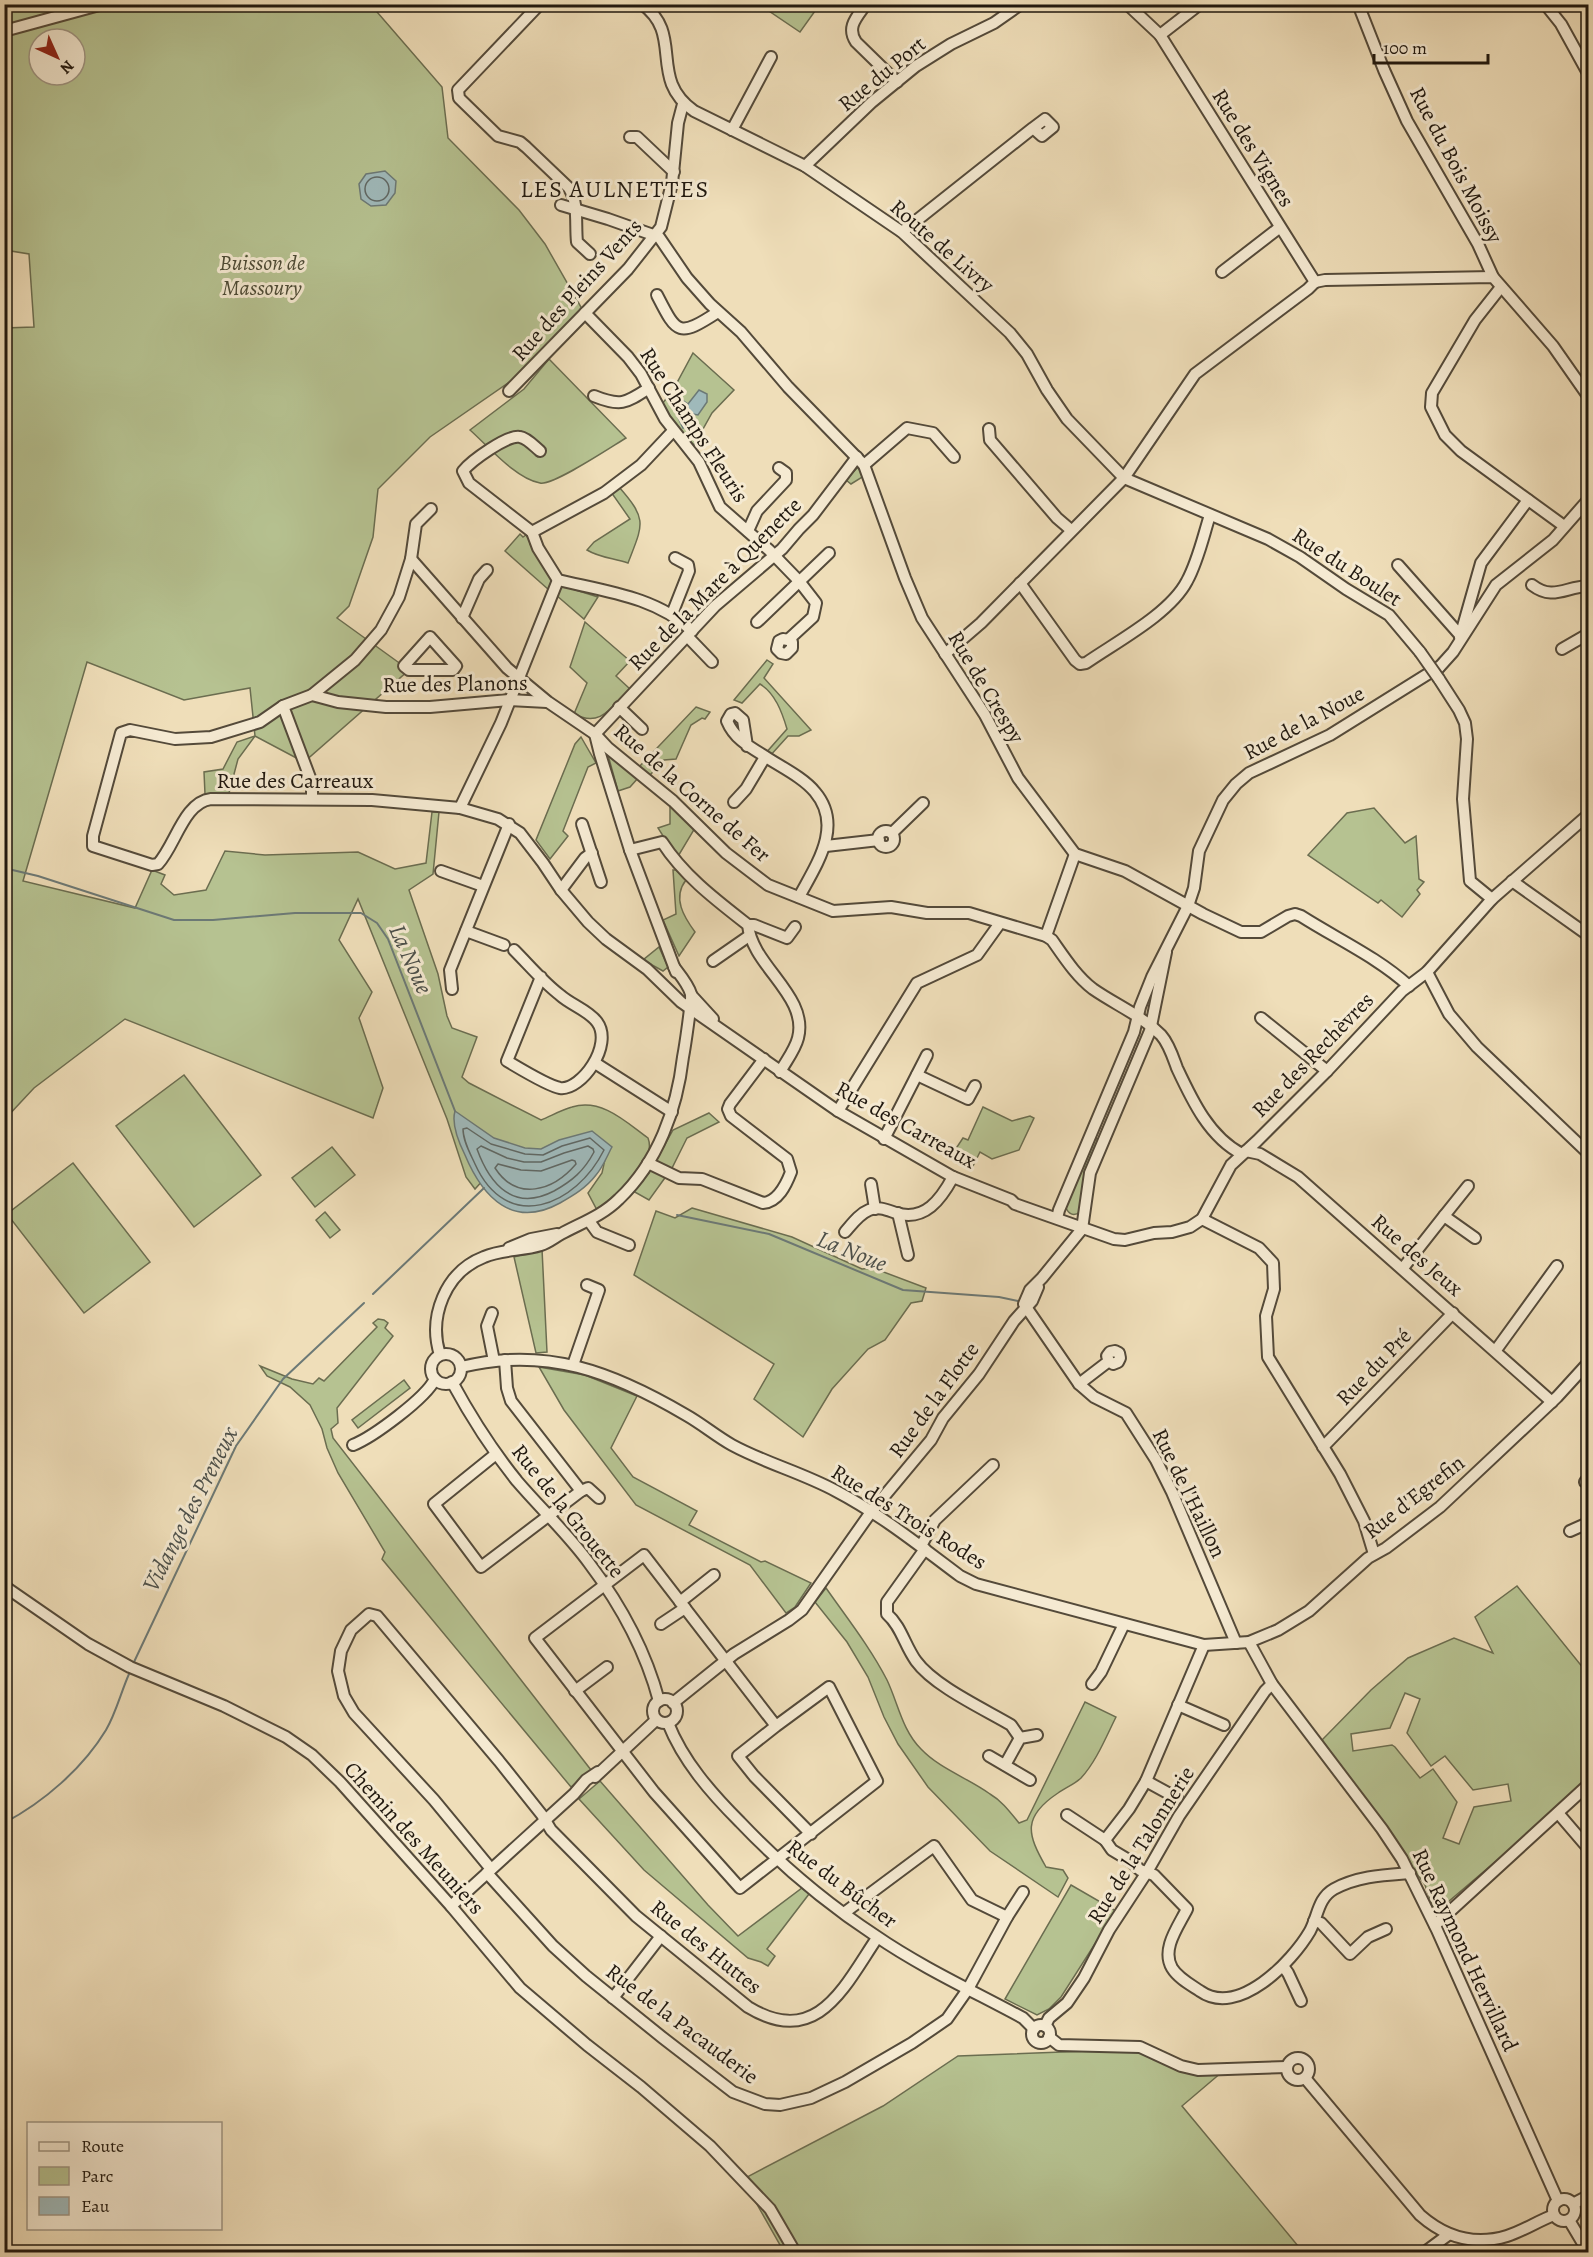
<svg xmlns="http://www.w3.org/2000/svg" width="1593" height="2257" viewBox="0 0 1593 2257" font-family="Alegreya,serif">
<rect width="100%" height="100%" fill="#efdeb9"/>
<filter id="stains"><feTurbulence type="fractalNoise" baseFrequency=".00333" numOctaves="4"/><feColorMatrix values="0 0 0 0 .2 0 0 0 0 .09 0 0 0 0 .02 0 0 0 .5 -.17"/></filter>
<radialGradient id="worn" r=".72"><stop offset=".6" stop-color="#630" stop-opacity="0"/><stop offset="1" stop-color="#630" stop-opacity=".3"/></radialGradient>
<g fill="#b6c291" stroke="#6b6d50" stroke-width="1.5" fill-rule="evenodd">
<path d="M820,4l-20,28 -40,-27v-1z"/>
<path d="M5,5h366l71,82 6,51 71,72 26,34 37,65 -71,72 -81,56 -52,52 -5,48 -24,69 -12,12 72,52 -105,92 -49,-26 -17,23 -9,34 -24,1 -1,-22 19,-3 14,-27 18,-6 -5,-48 -66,12 -97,-38 -64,219 112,27 17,-38 13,5 -4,9 13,11 32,-5 19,-39 40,4 93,-3 37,17 31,-6 6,-51h7l-6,62 -24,16 29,84 9,42 5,12 25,9 -15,40 7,6 72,37c10,-4 20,-10 31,-13 30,-9 54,15 76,31 10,26 -34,57 -51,72l-9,-17 14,-20 5,-23 -122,28 -10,11 -9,-12 -19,-58 -89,-220 -19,41 33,52 -13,26 24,70 -10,30 -248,-99 -91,69 -29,31 -1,-791 30,-1 -5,-73 -24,-4zM39,39h36v36h-36z"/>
<path d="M693,353l41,37 -22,23 -18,32 -21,-22 -11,-19 11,-14z"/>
<path d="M549,359l77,79c-15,9 -73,48 -86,45 -24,-4 -52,-37 -70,-53l54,-41z"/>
<path d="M857,468h4l3,8 -13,8 -5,-4z"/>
<path d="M619,487c29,33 24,37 9,76 -14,-5 -28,-5 -41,-13l7,-8 36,-23 -19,-27z"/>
<path d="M520,534l3,3 3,-2 5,7 -1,2 22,37 -3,9 -44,-39z"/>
<path d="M563,586l35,11 -14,22 -28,-24z"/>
<path d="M585,622l45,39 -14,15 14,13c-19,18 -29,39 -56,25l13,-31 -17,-16z"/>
<path d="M767,660l6,4 -9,14 47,52 -12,6h-11l-19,21 -4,-3 22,-25c-5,-17 -12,-36 -27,-45l-18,19 -8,-3z"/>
<path d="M696,707l14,5 -5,7 -3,-1 -11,7 -15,34 -12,1 -14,15 -11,-8z"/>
<path d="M581,737l15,26 -8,4 -25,64 5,5 -18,23 -14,-19 39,-96z"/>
<path d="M610,754l28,24 -8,9 -12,4 -10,-36z"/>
<path d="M670,806l25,22 -18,30 -19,-30 12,-4z"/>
<path d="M1374,808l31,35 11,-7 3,43 5,3 -7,8 3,4 -18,23 -21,-17 -3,3 -70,-48 39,-42z"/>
<path d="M673,870h3l10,10c-14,18 -2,37 9,52l-16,24 -16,-36 13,-6z"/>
<path d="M659,947l9,20 -5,4 -20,-11z"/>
<path d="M184,1075l77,100 -67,52 -78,-101z"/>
<path d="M983,1107l29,14 18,-5 4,2 -15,32 -27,9 -12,-7 -7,14 -22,-10 12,-18 5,2z"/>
<path d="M709,1113l10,9 -32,16 -15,30 -23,32 -16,-9 16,-18 24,-43z"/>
<path d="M1095,1136l4,6 -19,70c-8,6 -14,0 -15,-9z"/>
<path d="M332,1147l23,28 -40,32 -23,-29z"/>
<path d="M73,1163l77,99 -66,51 -77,-99z"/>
<path d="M692,1208l100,29 70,32 11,-1 53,20 -4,13 -11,2 -26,37 -17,9 -36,40 -29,48 -49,-38 20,-35 -140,-89 22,-64 19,7z"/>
<path d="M325,1212l15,18 -10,8 -14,-18z"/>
<path d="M542,1249l5,103 -11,1 -22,-96z"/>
<path d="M378,1319l6,1 4,3 -3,5 8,8 -56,72 1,15 -7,6 2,9 258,332 -20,17 -189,-228 3,-7 -47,-79 -11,-25 -5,-19 -12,-24 -20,-18 -23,-11 -7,-10 32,13 21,5 6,-6 5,3 53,-54 -4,-4z"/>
<path d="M539,1367l46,8 52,21 -26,52 22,29 64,34 -8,14 72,37 4,-1 46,22 -16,24 -9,6 -36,-48 -114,-60 -72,-95z"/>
<path d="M404,1380l6,8 -52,40 -6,-8z"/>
<path d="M1517,1586l71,88v106l-14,15 -139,118 -10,-28 -103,-145 49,-50 37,-32 46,-20 39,15 -18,-36zM1405,1693l15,6 -13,34 24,33 14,-10 28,34 35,-6 3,17 -37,6 -15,37 -16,-6 14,-36 -24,-33 -13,9 -25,-31 -3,-2 -39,6 -2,-17 39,-6z"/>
<path d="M826,1588c21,30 44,59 61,92 11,23 15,50 34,69 19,20 47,29 69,45 12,7 20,18 29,29l8,-3 58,-118 31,15c-10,20 -20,45 -35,61 -6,6 -16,10 -23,15 -36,24 -31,41 -12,74l17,3 5,8 -10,19 -68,-46 -62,-64 -30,-43 -14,-27 -16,-40 -21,-35 -32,-40z"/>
<path d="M600,1781l108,124 30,31 64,-48 7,6 -42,55 8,7 -7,10 -7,-4 -13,-4 -104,-88 -65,-71z"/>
<path d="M1071,1885l45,26 -55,86 -12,12 -12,6 -32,-16z"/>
<path d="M1141,2049l44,22 37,1 -40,34 121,146h-519l-30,-53 -7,-22 136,-71 75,-50z"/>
</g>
<g fill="#9fb9ba" stroke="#6c7976" stroke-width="1.5">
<path d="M385,171l11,10 -1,12 -9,12 -15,1 -10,-7 -2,-15 7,-10z"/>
<path d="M699,390l8,4v8l-9,13 -11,-2 3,13 -7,2 -8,-17 -2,-12 5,-2 10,7z"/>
<path d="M455,1111l39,27 31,10 16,1 18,-9 33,-9 20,16c-5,9 -9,20 -16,28 -10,13 -22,20 -36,28 -47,26 -77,-5 -95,-48 -6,-12 -14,-30 -10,-44z"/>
</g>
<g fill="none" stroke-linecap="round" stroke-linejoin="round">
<g stroke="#606864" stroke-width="1.5">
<circle cx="377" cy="189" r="12"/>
<path d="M463,1129l4,-1 24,16 34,10 18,1 19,-9 28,-8 14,12c-28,56 -97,85 -129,14 -5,-11 -12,-23 -12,-35z"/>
<path d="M588,1146l5,3 1,3c-10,19 -22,29 -40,39 -40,21 -64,-6 -77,-42l4,-3 26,12 17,4h17l23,-9z"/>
<path d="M572,1160l3,1 1,3c-23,27 -59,38 -81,4l3,-4 23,6 20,1z"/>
</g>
<g stroke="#6c7976" stroke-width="2">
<path d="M4,868l34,8 136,44h39l82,-7h66l16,10 11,16 67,172"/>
<path d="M677,1215l92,19 134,56 96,7 19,4"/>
<path d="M373,1294l111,-106"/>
<path d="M134,1662l102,-216 47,-67 81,-76"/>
<path d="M4,1823c40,-21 79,-55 102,-93 10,-17 15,-38 23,-56"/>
</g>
<defs>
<g id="minor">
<path d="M540,4l-82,86 1,8 39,38 22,6 6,5 43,41c10,16 6,36 8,54l13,12"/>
<path d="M642,4c43,31 5,74 52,107l111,55 97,66 108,101 17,21 20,36 20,29 57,59 144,61 32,18 46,32 43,26 31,37"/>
<path d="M866,4c-9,13 -20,23 -10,38l41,40"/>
<path d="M1127,4l33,31 40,-31"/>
<path d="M1358,4l26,66 23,51 71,123 15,33"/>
<path d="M1545,4l16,20 27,49"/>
<path d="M4,31l99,-27"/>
<path d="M1160,35l155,247"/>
<path d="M732,130l39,-73"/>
<path d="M630,137h7l37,35"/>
<path d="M805,166l67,-64 44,-36 35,-22 43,-21 27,-19"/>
<path d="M561,205l47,14 51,18 28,41 23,26 31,28 47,55 76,78 41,113 17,40 63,97 33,63 57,76 50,17 78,43 38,18h20l27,-16 7,-2 6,2c36,23 76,41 108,70"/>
<path d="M902,232l131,-104 12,-9 8,8 -11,9 -9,-8"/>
<path d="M1222,272l57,-44"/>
<path d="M1315,282l10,-2 168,-3 60,69 35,50"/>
<path d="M1501,287l-26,33 -43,73 -1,14 14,28 16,16 103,75"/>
<path d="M657,295c20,39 21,43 61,17"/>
<path d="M585,313l43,44 13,17 24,45 34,43 21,45 49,43 30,31 17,22 -3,14 -25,23 -5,-1 -4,2 -2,8 4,4 5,1 6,-6v-6l-4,-2"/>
<path d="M509,391l119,-122 33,-42 11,-44 6,-60 5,-19"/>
<path d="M594,396c27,11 32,7 55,-8"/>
<path d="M989,429l1,11 67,78 14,12"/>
<path d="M540,451c-6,-5 -13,-13 -20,-14 -12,-3 -49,24 -57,34l6,12 63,49 6,16 20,32c46,11 99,17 134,51"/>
<path d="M864,465l43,-37 26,5 21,24"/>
<path d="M748,531l9,-20 29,-31v-7l-7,-5"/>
<path d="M532,532l72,-39 37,-28 32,-34"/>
<path d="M411,559l96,109 41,34 47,32 13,14 65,53 53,52 42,32 65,26 58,-4 36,6h42l77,23 6,4c12,17 24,36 41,49 23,16 48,26 68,46 8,9 12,22 16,33 15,32 32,69 65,86"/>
<path d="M1398,565l62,70"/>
<path d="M1020,583l55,77 5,4 6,-1c30,-21 84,-49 101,-82 11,-20 16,-44 23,-66"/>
<path d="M1532,585c21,16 33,2 56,1"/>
<path d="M672,614l17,-43 -1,-6 -13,-7"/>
<path d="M462,618l17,-39 8,-9"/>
<path d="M757,622l72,-69"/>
<path d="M687,636l25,26"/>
<path d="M430,637l26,29 -3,4h-44l-5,-4z"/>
<path d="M1460,637l21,-74 47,-63"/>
<path d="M1562,649l26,-15"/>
<path d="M945,654l36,-31 143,-145 71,-104 113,-85 7,-7"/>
<path d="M1435,672l18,-20 43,-67 57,-45 35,-40"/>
<path d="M1439,679l20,31 6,13 2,16 -4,60 7,82 22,18"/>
<path d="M312,695l43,-35 26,-30 18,-33 12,-38 5,-35 15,-15"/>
<path d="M283,706l-23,16 -49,15 -36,2 -45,-9 -9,3 -28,103v10l59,19 6,-1c17,-18 26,-62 53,-65l161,1 88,8 38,11 22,14 23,30 18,27 27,32 18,17 41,30 34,33 157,109 115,66 58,23 4,4 99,35 11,1 29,-7 18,-1 18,-5 12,-8 29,-54 26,-24 70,-70 75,-80 25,-19 65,-73 96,-84"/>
<path d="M619,707l23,22"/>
<path d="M595,734l120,-128 67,-57 17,-20 14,-14 44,-58"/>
<path d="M595,734l5,20 30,96 46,122"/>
<path d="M747,746l-4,-26 -8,-7 -4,1 -4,7c7,17 21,25 36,34 16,11 40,22 52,37 29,34 1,73 -16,105"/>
<path d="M312,798v-15l-29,-77 29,-11 26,7 48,5h44l79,-7 38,2"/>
<path d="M734,802l12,-13 19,-32"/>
<path d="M460,808l41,-85 57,-143"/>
<path d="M582,824l19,58"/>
<circle cx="886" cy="839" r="8"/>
<path d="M892,833l31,-30"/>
<path d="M826,846l53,-6"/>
<path d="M630,850l32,-8c22,34 54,58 86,83 4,41 61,71 50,113 -3,12 -12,23 -18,34"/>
<path d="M441,871l42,15"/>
<path d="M1512,881l76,54"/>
<path d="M561,890l24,-32 7,-5"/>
<path d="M748,925h6l33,13 8,-11"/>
<path d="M466,931l38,14"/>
<path d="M1046,936l29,-82"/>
<path d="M514,950c15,15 29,32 46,45 11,10 28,15 37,27 17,23 -16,69 -37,66 -12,-2 -41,-20 -53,-27l34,-84"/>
<path d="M1166,952l-16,79 -60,142 -8,56 -40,49 -12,12 -6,14 55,80 15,13 32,16 30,47 16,32 64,151"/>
<path d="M713,961l36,-25"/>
<path d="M1427,972l22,42 28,33 111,106"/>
<path d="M452,989l-2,-19 59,-146"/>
<path d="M691,995l22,24"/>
<path d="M1261,1018l66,53"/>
<path d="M595,1063l77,49"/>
<path d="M917,1075l51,24 7,-13"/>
<path d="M838,1111l79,-128 60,-28 23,-32"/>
<path d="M884,1139l43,-84"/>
<path d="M1246,1151l14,3 38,23 254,225"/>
<path d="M648,1163l31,15 23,1 61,24c15,-1 23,-18 28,-31l-4,-13 -56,-43 -3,-7 2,-5 34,-45"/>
<path d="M871,1184l4,25"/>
<path d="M898,1213l10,42"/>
<path d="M1444,1216l24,-30"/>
<path d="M1057,1218l2,-8 75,-178 6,-25 12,-30 36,-71 6,-18 5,-37 24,-51 13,-16 13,-11 81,-38 109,-68"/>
<path d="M1202,1219l57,29 14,15 1,26 -8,27 2,41 72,117 24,47 10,33"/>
<path d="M589,1221l8,11 32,13"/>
<path d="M845,1232c7,-8 14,-18 24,-22 10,-4 18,0 27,3 29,9 45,-14 57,-36"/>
<path d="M509,1248l22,-9 26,-5"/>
<path d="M1403,1268l41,-52 31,22"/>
<path d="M492,1313l-5,13 7,35"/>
<path d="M1496,1350l61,-84"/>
<circle cx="446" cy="1369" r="15"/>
<path d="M440,1355c-12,-38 5,-83 44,-98 18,-8 38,-6 57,-12 7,-2 13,-7 20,-11 20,-11 41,-18 58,-35 39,-37 58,-90 64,-142 2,-10 9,-58 8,-63 -3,-10 -11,-19 -17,-27"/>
<path d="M505,1360l2,28 4,13 70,90"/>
<path d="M573,1365l26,-75 -12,-5"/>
<path d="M461,1367c85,-21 152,5 225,48 16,9 30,21 46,30 33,18 71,28 104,46 44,23 84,55 124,85l16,8 228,61 45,-3 29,-12 31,-19 59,-53 18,-10 54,-41 117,-110 31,-34"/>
<path d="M452,1382c19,35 40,68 65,99 24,28 51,53 72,82 31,41 57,89 70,138"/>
<path d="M1079,1384l30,-23 -2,-5 3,-4 5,-1 4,2 1,5 -2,4 -5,2 -4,-3"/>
<path d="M353,1445c20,-8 73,-47 82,-66"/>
<path d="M1323,1447l130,-134"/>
<path d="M496,1454l-62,50 47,63 100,-76 7,-3 11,10"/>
<path d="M1585,1482l3,-4"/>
<path d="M1570,1531l18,-8"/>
<path d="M921,1546l14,-26 58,-55"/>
<path d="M925,1549l-38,53v12c14,12 18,32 29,47 18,25 68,48 95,64l9,13"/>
<path d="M4,1586l84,58 42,23 94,39 62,31 26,18 28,27 111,124 69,82 67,57 54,42 69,59 60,63 25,43"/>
<path d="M680,1602l34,-27"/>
<path d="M661,1624l24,-16"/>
<path d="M1249,1642l23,42 110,145 20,30 35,71 121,271"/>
<path d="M1204,1645l-58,136 -17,28 -24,31 7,10 20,12 8,8 14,5 33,34c-9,18 -26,40 -15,59 6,10 19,17 28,23 38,27 92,-29 110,-60 8,-15 8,-33 24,-42 24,-13 50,-14 76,-16"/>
<path d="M1092,1684l9,-12 23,-48"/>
<path d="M575,1691l32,-24"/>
<circle cx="665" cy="1711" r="12"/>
<path d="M673,1703l61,-49 55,-34 13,-10 69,-98 60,-72 12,-22 36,-44 35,-53 18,-20 6,-14"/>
<path d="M1178,1705l46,20"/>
<path d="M668,1723c15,38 43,70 72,99 41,43 86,81 136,114 45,31 99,56 147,82l11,11"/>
<path d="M776,1726l53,-39 48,94 -137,107 -86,-96 -119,-154 109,-83 132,171 -38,30 16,20 57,58"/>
<path d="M989,1756l41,24"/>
<path d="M1005,1765l15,-27 17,-3"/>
<path d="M595,1777l61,-57"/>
<path d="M1146,1781l31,17"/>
<path d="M1558,1813l30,35"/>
<path d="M1067,1815l38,25"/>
<path d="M491,1869l-57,-69 -80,-87 -10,-17 -6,-25 3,-20 10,-21 18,-16 8,2 122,145 43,54 9,15 85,86 112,91c69,42 96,-20 129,-69"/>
<path d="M487,1873l66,73 33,30 77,62 70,54 32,12 15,1 31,-7 34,-16 67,-39 35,-24 21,-30 39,-72 16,-25"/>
<path d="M451,1906l123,-112 12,-14 12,-8"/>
<path d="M844,1913l90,-67 38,54 35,17"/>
<path d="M1314,1921l7,2 29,31 18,-17 18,-8"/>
<path d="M1435,1925l153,-140"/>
<path d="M1283,1966l5,7 13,28"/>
<path d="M613,1998l48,-62"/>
<circle cx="1041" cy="2034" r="9"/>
<path d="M1045,2026l4,-8 18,-15 17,-25 25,-48 38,-58 32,-56 86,-125 7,-7"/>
<path d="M1049,2037l10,8 81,2 41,19 17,4 89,-3"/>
<circle cx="1298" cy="2069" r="11"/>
<path d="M1305,2078l115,137c25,22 54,31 87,21 16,-5 31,-15 47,-21"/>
<circle cx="1564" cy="2210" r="11"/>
<path d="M1573,2204l15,-8"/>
<path d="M1569,2220l19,32"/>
<path d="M1425,2252l23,-17"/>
</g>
</defs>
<use href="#minor" stroke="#544a3a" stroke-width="14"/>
<use href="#minor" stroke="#f5ead2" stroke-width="10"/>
<defs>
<path id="minor-bridge" d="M1420,652l19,27"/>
</defs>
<use href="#minor-bridge" stroke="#544a3a" stroke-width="14" stroke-linecap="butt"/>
<use href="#minor-bridge" stroke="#f5ead2" stroke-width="10"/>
</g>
<g text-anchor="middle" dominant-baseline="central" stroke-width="6" stroke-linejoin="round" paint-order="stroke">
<g font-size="22" fill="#20180f" stroke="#f5ead2">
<text transform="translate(882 74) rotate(-39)">Rue du Port</text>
<text transform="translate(1253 148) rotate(58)">Rue des Vignes</text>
<text transform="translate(1456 165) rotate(62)">Rue du Bois Moissy</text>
<text transform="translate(942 246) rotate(41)">Route de Livry</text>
<text transform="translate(577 290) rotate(-48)">Rue des Pleins Vents</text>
<text transform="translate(694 425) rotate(57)">Rue Champs Fleuris</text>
<text transform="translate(1347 567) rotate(33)">Rue du Boulet</text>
<text transform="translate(715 584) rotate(-45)">Rue de la Mare à Quenette</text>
<text transform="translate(455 684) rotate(-1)">Rue des Planons</text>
<text transform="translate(986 687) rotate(59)">Rue de Crespy</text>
<text transform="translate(1304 723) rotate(-28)">Rue de la Noue</text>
<text x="295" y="781">Rue des Carreaux</text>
<text transform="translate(692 793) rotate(41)">Rue de la Corne de Fer</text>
<text transform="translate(1313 1055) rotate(-46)">Rue des Rechèvres</text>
<text transform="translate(906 1125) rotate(29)">Rue des Carreaux</text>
<text transform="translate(1417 1255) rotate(41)">Rue des Jeux</text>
<text transform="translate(1374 1367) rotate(-46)">Rue du Pré</text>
<text transform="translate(934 1400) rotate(-54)">Rue de la Flotte</text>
<text transform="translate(1189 1493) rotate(64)">Rue de l'Haillon</text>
<text transform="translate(1414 1497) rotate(-38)">Rue d'Egrefin</text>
<text transform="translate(568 1511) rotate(51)">Rue de la Grouette</text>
<text transform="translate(909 1517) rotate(32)">Rue des Trois Rodes</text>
<text transform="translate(414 1838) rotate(48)">Chemin des Meuniers</text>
<text transform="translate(1141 1845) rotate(-58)">Rue de la Talonnerie</text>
<text transform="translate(842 1884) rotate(37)">Rue du Bûcher</text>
<text transform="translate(706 1947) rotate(39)">Rue des Huttes</text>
<text transform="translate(1465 1950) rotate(65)">Rue Raymond Hervillard</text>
<text transform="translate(682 2024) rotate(37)">Rue de la Pacauderie</text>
</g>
<g font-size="22" font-style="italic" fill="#4d4b36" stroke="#f5ead2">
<text x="262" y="263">Buisson de<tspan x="262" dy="25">Massoury</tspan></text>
</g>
<g font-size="24" letter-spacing="1.5" fill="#20180f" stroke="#f5ead2">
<text x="615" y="189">LES AULNETTES</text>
</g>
<g font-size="24" font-style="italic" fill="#4c504b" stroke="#f5ead2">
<text transform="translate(411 959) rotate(66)">La Noue</text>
<text transform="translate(852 1251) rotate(22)">La Noue</text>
<text transform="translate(190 1509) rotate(-63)">Vidange des Preneux</text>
</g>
</g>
<rect width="1593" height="2257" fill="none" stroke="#efdeb9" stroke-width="24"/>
<rect x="6" y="6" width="1581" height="2245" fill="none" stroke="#20180f" stroke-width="3"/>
<rect x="12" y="12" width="1569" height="2233" fill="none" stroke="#20180f" stroke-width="1.5"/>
<rect x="27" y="2122" width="195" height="108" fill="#f5ead2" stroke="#a09684" stroke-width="1.5"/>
<rect x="39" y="2142" width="30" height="9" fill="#f5ead2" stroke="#a09684" stroke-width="1.5"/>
<text x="81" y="2152" font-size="18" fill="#20180f">Route</text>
<rect x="39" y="2167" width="30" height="18" fill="#b6c291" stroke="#a09684" stroke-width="1.5"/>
<text x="81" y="2182" font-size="18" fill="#20180f">Parc</text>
<rect x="39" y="2197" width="30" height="18" fill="#9fb9ba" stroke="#a09684" stroke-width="1.5"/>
<text x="81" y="2212" font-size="18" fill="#20180f">Eau</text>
<g transform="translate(57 57) rotate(135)"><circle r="28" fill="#f5ead2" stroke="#a09684" stroke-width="1.5"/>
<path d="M0-4.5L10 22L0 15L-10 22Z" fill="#8f2418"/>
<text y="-9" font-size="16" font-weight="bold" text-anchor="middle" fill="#20180f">N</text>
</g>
<path d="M1374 54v9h114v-9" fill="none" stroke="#20180f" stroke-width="3"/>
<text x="1383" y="54" font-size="18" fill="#20180f" stroke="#f5ead2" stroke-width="4.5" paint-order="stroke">100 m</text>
<rect width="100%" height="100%" filter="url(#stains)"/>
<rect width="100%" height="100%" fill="url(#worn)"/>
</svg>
